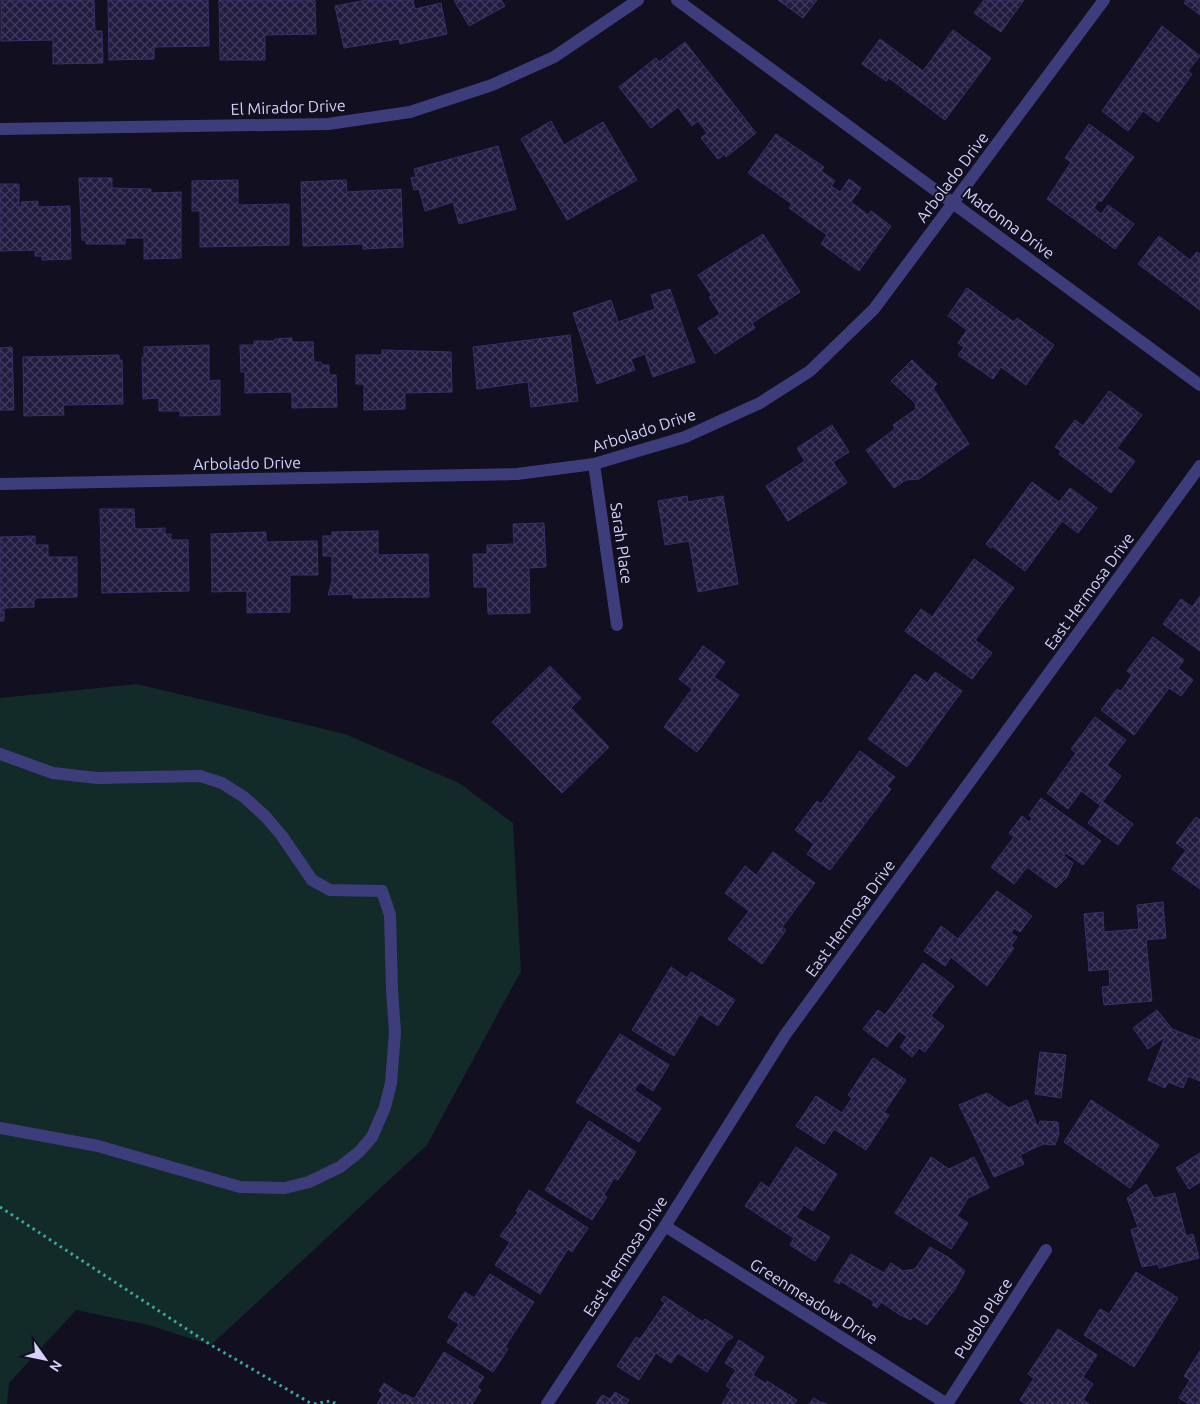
<svg xmlns="http://www.w3.org/2000/svg" width="1200" height="1404" viewBox="0 0 1200 1404" font-family="Ubuntu,sans-serif">
<defs>
<pattern id="building-cross-hatch" width="8" height="8" patternUnits="userSpaceOnUse" patternTransform="scale(1.25)"><rect width="8" height="8" fill="#221c40"/><path d="M0 0l8 8M0 8l8-8" fill="none" stroke="#413c5c"/></pattern>
</defs>
<rect width="100%" height="100%" fill="#110f20"/>
<path fill="#122a28" d="M137,684l208,50 114,49 54,40 8,148 -94,174 -216,200 -63,-20 -72,-15 -67,73 -2,21h-7v-706z"/>
<g fill="url(#building-cross-hatch)" stroke="#3a306a">
<path d="M1,0h93l1,31h7l1,32 -50,1v-24l-52,1z"/>
<path d="M108,0h100l1,46 -55,1v12l-45,1z"/>
<path d="M219,0h96l1,34 -51,1v25h-45z"/>
<path d="M367,0h46l2,9 26,-6 6,31 -47,10 -1,-5 -55,9 -9,-42z"/>
<path d="M454,0h47l4,6 -36,20z"/>
<path d="M778,0h39l-14,18z"/>
<path d="M984,0h40l-23,32 -27,-19z"/>
<path d="M1186,0h14v15l-16,-12z"/>
<path d="M1162,26l38,30 -12,15 4,3 -34,48 -15,-11 -15,20 -26,-20z"/>
<path d="M953,30l38,28 -46,62 -56,-42 -3,3 -24,-17 18,-25 43,32z"/>
<path d="M685,42l71,91 -30,24 -1,-3 -7,5 -17,-21 6,-5 -9,-12 -6,5 -14,-19 -27,21 -32,-41 37,-29 3,4z"/>
<path d="M551,121l13,24 39,-23 34,58 -70,40 -46,-81z"/>
<path d="M1089,124l45,33 -33,45 -2,-2 -5,8 7,6 7,-9 26,19 -19,25 -68,-50 24,-37 -6,-4z"/>
<path d="M776,134l48,33 -3,4 14,10 -4,5 9,6 9,-13 12,9 -10,14 17,13 3,-4 20,15 -32,45 -38,-27 6,-9 -38,-27 3,-4 -44,-31z"/>
<path d="M498,146l18,63 -57,15 -6,-22 -28,9 -6,-22 -5,1 -3,-12 5,-1 -2,-8z"/>
<path d="M79,178h33v10l39,1v4l30,-1v66l-37,1v-21h-19v6h-39v-4h-4z"/>
<path d="M238,180v25l51,-1v41l-89,2v-36h-8v-30z"/>
<path d="M346,180l1,12 54,-3 2,58 -40,2v-5l-60,2 -2,-64z"/>
<path d="M0,184h19v23h3l-1,-5 17,-1v6l32,-1 1,53 -29,1v-4h-7v-6l-35,1z"/>
<path d="M763,234l37,58 -48,31 3,5 -40,26 -17,-26 22,-14 -11,-17 3,-1 -14,-21z"/>
<path d="M1159,236l31,24 7,-8 3,2v56l-62,-46z"/>
<path d="M967,288l47,34 3,-4 37,27 -28,40 -25,-18 -8,12 -35,-24 6,-8 -6,-4 9,-13 -19,-14z"/>
<path d="M670,289l25,73 -42,15 -8,-23 -14,5 4,11 -38,14 -24,-71 38,-13 7,22 37,-13 -4,-14z"/>
<path d="M570,335l8,66 -47,6 -3,-25 -51,7 -4,-42z"/>
<path d="M292,338v4h21l1,20h7l1,3h7v10h7l1,32 -45,1v-16l-47,1v-21h-4l-1,-27h14v-4h21v-2z"/>
<path d="M209,345v36l11,-1v35l-40,1v-5h-21v-13l-16,1 -1,-42h2v-10z"/>
<path d="M12,347l2,63h-14v-62z"/>
<path d="M382,350l69,2 1,40 -47,1v16l-41,1v-26h-8v-29h26z"/>
<path d="M119,355v5h3l1,44 -60,1 1,10 -40,1 -1,-59z"/>
<path d="M912,360l25,24 -4,4 36,56 -50,35 -13,1 -12,8 -28,-38 29,-21 -2,-4 23,-16 -1,-6 -24,-22z"/>
<path d="M1109,391l33,24 -25,33 18,13 -24,32 -52,-39 2,-3 -6,-4 20,-27 8,6z"/>
<path d="M832,425l17,27 -16,10 14,21 -59,38 -22,-35 39,-25 -8,-13z"/>
<path d="M1032,482l27,20 11,-14 27,20 -19,25 -16,-12 -37,50 -33,-25 -1,2 -5,-4z"/>
<path d="M687,496l1,6 35,-6 15,88 -40,8 -9,-51 -24,4 -7,-44z"/>
<path d="M100,509h34l1,20 30,-1v6h6v6h17l1,51 -87,2z"/>
<path d="M544,523l2,44 -17,1 1,45 -42,1 -1,-27h-13l-1,-33h14v-9l27,-1 -1,-20z"/>
<path d="M378,531v24l50,-1 1,43 -76,1v-4l-25,1 4,-14v-25h-9v-20h9v-4z"/>
<path d="M266,532v10l51,-1 1,34h-28v37l-43,1v-22l-35,1 -1,-58z"/>
<path d="M35,536v9h13v12h29v40l-41,1 -2,2v7l-30,1v13h-4v-84z"/>
<path d="M974,559l40,29 -39,52 17,13 -20,26 -67,-48 16,-22 11,8z"/>
<path d="M1200,596v55l-37,-27 18,-25 11,8z"/>
<path d="M1153,637l31,23 -6,8 15,12 -12,16 -12,-8 -35,47 -33,-25 16,-21 4,2 11,-16 -5,-4z"/>
<path d="M703,646l22,16 -11,15 25,18 -42,57 -33,-25 28,-38 -13,-10z"/>
<path d="M550,666l31,32 -10,10 38,39 -47,46 -70,-71z"/>
<path d="M935,672l27,19 -55,76 -39,-28 47,-65 12,9z"/>
<path d="M1095,717l31,23 -19,25 14,11 -21,29 -19,-14 -13,18 -21,-16 29,-40 -5,-4z"/>
<path d="M860,751l35,26 -8,9 4,3 -61,81 -23,-16 7,-10 -19,-14 22,-29 4,3z"/>
<path d="M1041,798l60,43 -18,24 -17,-12 -2,3 9,7 -6,14 -11,11 -29,-21 -13,17 -23,-17 23,-30 -5,-4 13,-17 7,6 3,-4 -3,-3z"/>
<path d="M1103,802l30,22 -15,21 -30,-22z"/>
<path d="M1196,817l4,3v69l-28,-20 14,-19 -10,-7z"/>
<path d="M773,852l42,31 -33,44 4,3 -24,34 -34,-25 21,-28 -24,-18 20,-27 11,9z"/>
<path d="M997,891l35,25 -12,16 -6,-4 -3,5 6,4 -6,9 3,2 -27,38 -36,-29 -6,9 -21,-15 17,-25 17,13z"/>
<path d="M1163,902l3,36 -20,2 6,61 -48,4 -2,-18 8,-1 -1,-17 -20,2 -5,-57 19,-2 1,20 35,-3 -2,-24z"/>
<path d="M923,963l31,23 -23,30 13,10 -19,26 -6,-4 -7,9 -12,-10 7,-10 -8,-6 -12,16 -24,-18 15,-19 7,5z"/>
<path d="M671,967l16,11 4,-6 44,28 -17,26 -18,-12 -26,42 -42,-26z"/>
<path d="M1157,1010l15,19 28,11v41l-12,-5 -5,12 -15,-6 -3,6 -17,-8 17,-43 -17,12 -15,-21z"/>
<path d="M620,1034l49,31 -16,26 -13,-9 -6,8 27,18 -22,34 -63,-40z"/>
<path d="M1040,1052l26,3 -5,43 -26,-4z"/>
<path d="M873,1058l33,22 -22,32 5,3 -23,35 -32,-21 -10,15 -28,-18 20,-30 26,17 10,-15 -4,-3z"/>
<path d="M987,1093l22,15 18,-8 11,28 2,-7 18,1 1,12 -4,11 -12,-1 -23,11 4,9 -30,13 -35,-72z"/>
<path d="M1091,1100l68,45 -29,43 -66,-46z"/>
<path d="M589,1121l47,31 -18,28 -4,-2 -10,17 3,2 -15,23 -47,-30z"/>
<path d="M796,1147l41,27 -24,37 -9,-6 -8,12 34,20 -15,24 -25,-16 4,-7 -49,-32 16,-24 8,6z"/>
<path d="M1200,1153v29l-11,7 -13,-21z"/>
<path d="M931,1157l18,12 25,-12 15,31 -21,10 -11,18 11,7 -17,26 -56,-36z"/>
<path d="M1146,1184l8,14 21,-5 11,43 7,-2 6,24 -40,10 -1,-4 -16,3 -11,-37 7,-3 -11,-29z"/>
<path d="M529,1190l59,38 -16,24 -4,-3 -28,45 -45,-29 15,-23 -10,-6 18,-24 -2,-1z"/>
<path d="M930,1247l18,10 17,14 -10,18 -28,36 -14,-9 -2,4 -11,-5 -19,-13 -4,6 -5,-3 2,-3 -11,-7 -23,-14 -1,3 -5,-3 17,-27 33,19 7,-10 12,8 12,-2z"/>
<path d="M1136,1272l42,26 -44,69 -50,-32 16,-26 9,5z"/>
<path d="M490,1274l44,28 -29,45 3,2 -15,23 -46,-30 12,-18 -11,-7 17,-25 9,6z"/>
<path d="M664,1296l39,26 2,-3 28,18 -7,5 -19,30 -29,-19 -7,10 -15,-10 -17,27 -22,-14 19,-29 4,2 25,-36 -4,-3z"/>
<path d="M1058,1329l39,26 -14,22 10,7 -10,16 6,4h-63l-6,-4 14,-22 -6,-4z"/>
<path d="M739,1340l25,17 -11,18 13,9 1,-3 30,19 -3,4h-72l9,-15 -5,-3 10,-16 -11,-7z"/>
<path d="M1200,1351v53h-11l-10,-6 11,-18 -6,-4z"/>
<path d="M444,1352l40,25 -7,10 4,3 -9,14h-95l6,-10 -4,-3 5,-8 20,13 1,-2 9,5z"/>
<path d="M615,1392l14,8 -3,4h-30l6,-9 8,4z"/>
<path d="M814,1398l6,4 7,2h-18z"/>
</g>
<g fill="none" stroke-linecap="round" stroke-linejoin="round">
<g stroke="#37aa9f" stroke-width="3" stroke-dasharray="2.5 4" stroke-linecap="butt">
<path d="M0,1207l211,138 101,59"/>
<path d="M314,1404l16,-3 7,3"/>
</g>
<g stroke="#3e3d7c" stroke-width="12">
<path d="M677,0l523,385"/>
<path d="M0,129l328,-5 82,-12 82,-27 62,-28 84,-57"/>
<path d="M594,464l23,161"/>
<path d="M0,484l517,-10 77,-10 91,-27 75,-34 50,-32 64,-62 230,-309"/>
<path d="M0,754l53,19 44,5 103,-2 22,7 22,14 22,20 16,19 30,44 18,10 52,1 8,24 2,75 3,42 -4,51 -6,24 -13,30 -13,15 -19,15 -31,15 -24,6 -45,-1 -142,-41 -98,-18"/>
<path d="M665,1226l282,178"/>
<path d="M547,1404l118,-178 120,-191 415,-569"/>
<path d="M947,1404l99,-154"/>
</g>
</g>
<g text-anchor="middle" dominant-baseline="central" stroke-width="4" stroke-linejoin="round" paint-order="stroke">
<g font-size="16" fill="#d5d1fb" stroke="#110f20">
<text transform="translate(288 107) rotate(-2)">El Mirador Drive</text>
<text transform="translate(952 177) rotate(-53)">Arbolado Drive</text>
<text transform="translate(1009 223) rotate(36)">Madonna Drive</text>
<text transform="translate(644 430) rotate(-18)">Arbolado Drive</text>
<text transform="translate(247 463) rotate(-1)">Arbolado Drive</text>
<text transform="translate(622 543) rotate(82)">Sarah Place</text>
<text transform="translate(1089 591) rotate(-54)">East Hermosa Drive</text>
<text transform="translate(850 918) rotate(-54)">East Hermosa Drive</text>
<text transform="translate(625 1256) rotate(-57)">East Hermosa Drive</text>
<text transform="translate(814 1301) rotate(32)">Greenmeadow Drive</text>
<text transform="translate(983 1318) rotate(-57)">Pueblo Place</text>
</g>
</g>
<g transform="translate(45 1359) rotate(123)" stroke="#110f20" stroke-width="4" paint-order="stroke">
<path d="M0-4L9 19L0 12L-9 19Z" fill="#d5d1fb"/>
<text y="-8" font-size="14" font-weight="bold" text-anchor="middle" fill="#d5d1fb">N</text>
</g>
</svg>
